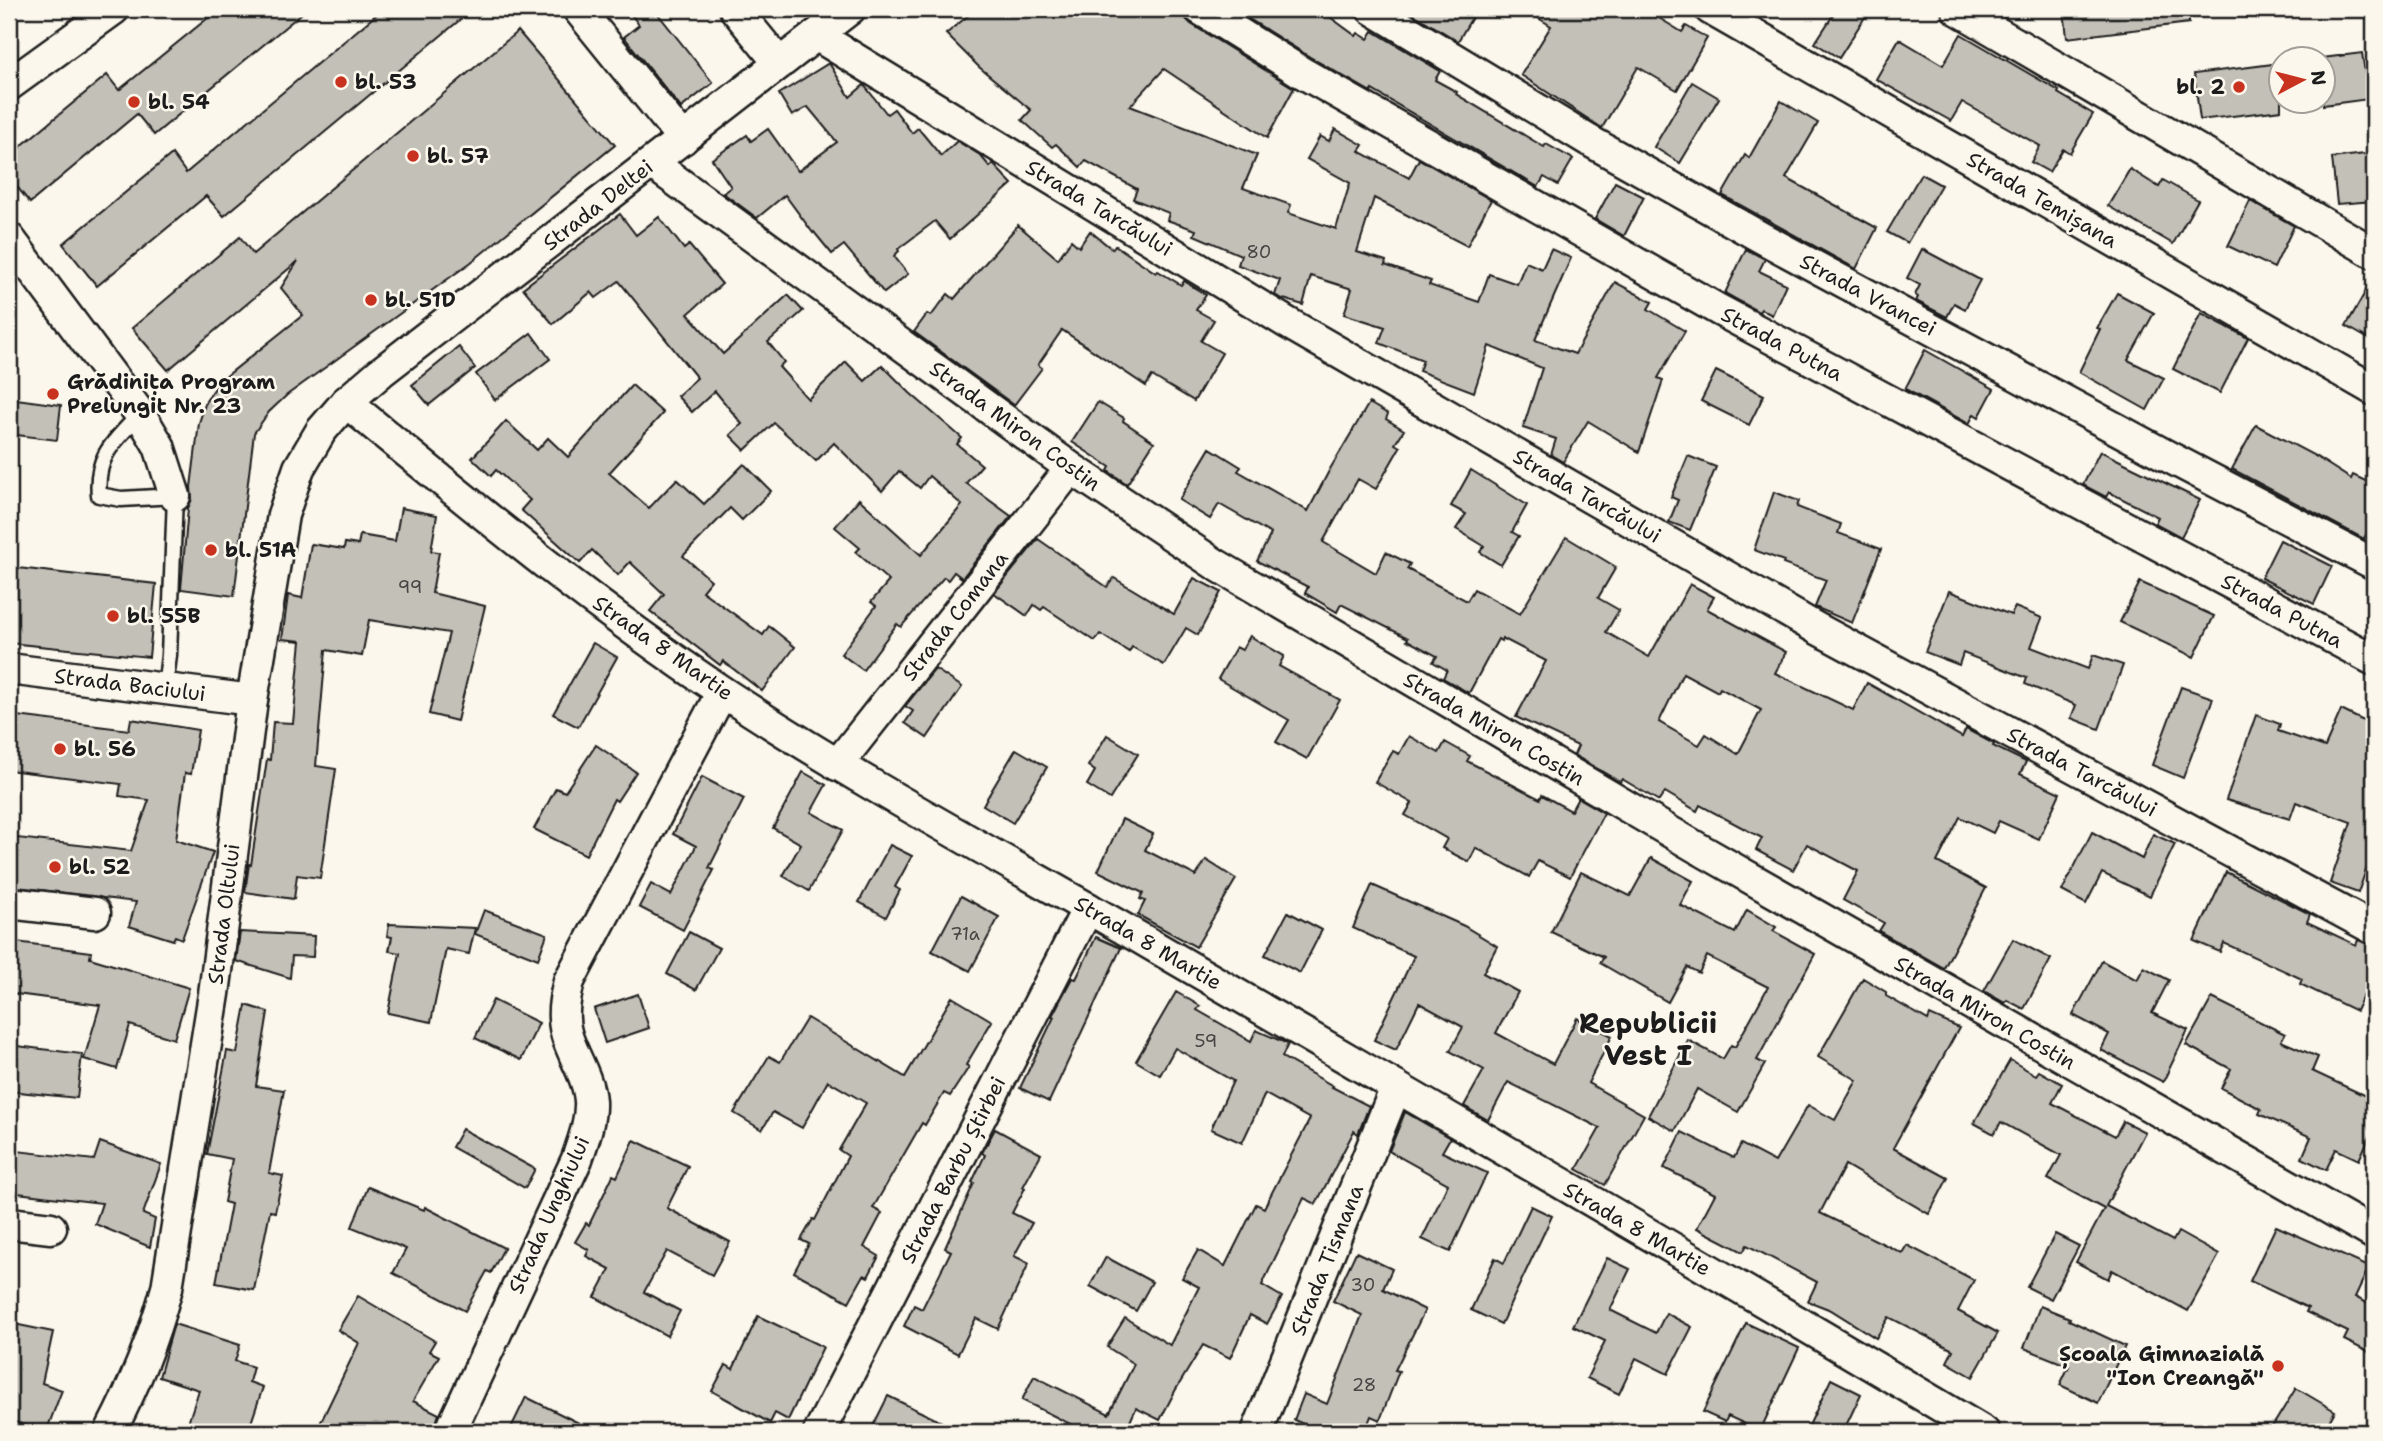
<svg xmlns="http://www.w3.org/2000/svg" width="2383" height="1441" viewBox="0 0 2383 1441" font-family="'Shantell Sans',sans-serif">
<rect width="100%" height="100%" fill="#fbf7ec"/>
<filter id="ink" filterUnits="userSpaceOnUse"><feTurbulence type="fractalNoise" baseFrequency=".0143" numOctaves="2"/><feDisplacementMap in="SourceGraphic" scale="14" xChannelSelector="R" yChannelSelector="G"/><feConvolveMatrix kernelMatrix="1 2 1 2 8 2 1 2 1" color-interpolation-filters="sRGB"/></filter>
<g filter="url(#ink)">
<g fill="#c3c0b8" stroke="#1c1c1c" stroke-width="2" fill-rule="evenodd">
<path d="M219,9h88l-153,126 -17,-21 -107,89 -21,-26v-21l98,-81 12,15z"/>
<path d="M383,9h90l-249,207 -18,-20 -109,90 -34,-42 109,-90 14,19z"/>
<path d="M627,9h27l59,74 -32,25 -57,-71 15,-12z"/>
<path d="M976,9h207l1,8 7,7 103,64 -27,50 -103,-69 -34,37 127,49 -14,33 48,17 -3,8 48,16 14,-46 -43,-24 13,-23 9,5 6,-12 28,16 -4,6 50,27 10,-19 72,41 -24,46 -93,-48 -17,54 29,9 -1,4 46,16 -2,4 50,17 10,-28 28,10 9,-22 16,7 9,-20 20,9 -36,82 40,14 40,-72 37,20 -4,7 37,22 -27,47 5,2 -24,72 -51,-31 -25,41 -12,-7 5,-16 -33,-11 19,-60 -53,-22 -15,46 -55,-21 4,-11 -44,-17 6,-16 -41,-13 8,-25 -41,-13 -8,29 -23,-7 -5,-3 5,-15 -42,-15 3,-10 -47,-20 2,-5 -29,-10 2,-7 -36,-14 4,-10 -51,-28 -6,6 -24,-23 -4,3 -30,-27 9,-10 -52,-43 -33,-33z"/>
<path d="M1233,9h86l37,27 2,-3 10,6 5,-8 67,40 -5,9 22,12 -1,2 88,53 2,-3 27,15 -15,26 -14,-8 -6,10 -166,-97 -1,2 -61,-35z"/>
<path d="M1405,9h72l-19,32z"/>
<path d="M1524,9h120l38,23 4,-6 21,12 -30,52 -39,-23 -36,61 -81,-53 30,-49z"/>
<path d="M1837,9h33l-31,49 -24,-15z"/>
<path d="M2064,9h125v14l-122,15z"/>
<path d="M518,31l97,114 -145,118 -183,132 -18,17 -15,21 -20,163 -53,-7 7,-81 4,-9 -1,-12 8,-64 7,-22 13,-19 84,-67 -22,-27 17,-27 -130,109 -36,-42 108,-91 13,17z"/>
<path d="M1961,34l98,57 -1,2 35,21 -23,39 -7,-4 -14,23 -18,-10 9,-16 -78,-44 -11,19 -75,-42 23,-40 44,26z"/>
<path d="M2362,53l7,46 -46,6v-47z"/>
<path d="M829,63l21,34 14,-12 23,29 7,-5 18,24 6,-5 23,28 16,-15 23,14 10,12 3,-3 19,20 -62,55 -15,-18 -37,28 1,2 -5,5 14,18 -24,19 -40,-48 -12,9 -18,-22 -1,1 -28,-38 -28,23 -34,-25 8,-6 -19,-28 35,-24 4,6 17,-12 30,42 39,-29 -29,-35 -16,9 -13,-22z"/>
<path d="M2281,63v47l-81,10 -6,-46z"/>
<path d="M1692,82l27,16 -39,65 -26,-16z"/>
<path d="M1781,101l37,22 -32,55 91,50 -21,41 -134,-74 23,-40 4,3z"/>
<path d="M2374,153v48l-37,3 -5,-46z"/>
<path d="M2130,169l29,18 4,-7 35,20 -25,44 -65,-38z"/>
<path d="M1921,174l20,11 -34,58 -20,-11z"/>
<path d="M1615,182l29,15 -20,39 -29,-17z"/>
<path d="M2250,201l44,25 -20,42 -46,-22z"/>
<path d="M620,214l16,21 23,-18 25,32 5,-4 33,39 -34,30 35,40 65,-59 15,16 -35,31 16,20 -5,5 29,32 38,-37 19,19 17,-16 28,28 52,45 -5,6 25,21 -16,18 45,33 -49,62 -8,-6 -6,8 -4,-3 -43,50 -4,-3 -34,46 -22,-16 35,-48 -5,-4 18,-21 -33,-29 4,-4 -25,-21 24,-28 62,56 41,-50 -33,-29 -9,12 -21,-17 -17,20 -48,-48 -18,18 -42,-38 -29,27 -15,-15 12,-11 -27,-33 -23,21 -15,-16 20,-18 -78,-97 -23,17 -5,-6 -38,32 -30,-36z"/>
<path d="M1018,225l40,34 13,-19 8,7 11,-16 22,18 3,-4 41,28 2,-2 23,14 3,-4 22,14 -10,15 18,10 -13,21 21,12 -28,48 -42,-25 -6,10 -84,-56 -24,35 4,3 -28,37 -100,-73 13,-18 4,2 17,-22 6,5z"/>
<path d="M1746,249l19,10 -6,12 27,13 -14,31 -11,-6 -2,3 -34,-19z"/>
<path d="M1922,249l58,31 -15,29 -11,-6 -7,14 -31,-16 2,-4 -3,-2 5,-10 -13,-7z"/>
<path d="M2374,277v65l-28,-16z"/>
<path d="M2117,293l37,20 -26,47 36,18 -17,32 -68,-38 21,-43 -3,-1z"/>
<path d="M2201,313l47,25 -28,55 -47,-24z"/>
<path d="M531,333l19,26 -55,41 -19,-26z"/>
<path d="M459,347l16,21 -46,37 -17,-20z"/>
<path d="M1925,350l69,39 -15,28 -5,-3 -5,10 -64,-35z"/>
<path d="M1716,371l48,24 -15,30 -48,-24z"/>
<path d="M632,385l31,28 -54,60 40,35 28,-29 27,25 40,-40 27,27 -29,29 -12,-12 -47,48 28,24 -9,11 61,44 6,-9 26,21 -33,44 -39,-30 -3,4 -70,-54 14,-17 -34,-32 -12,13 -26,-25 -12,13 -59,-53 9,-10 -34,-30 -5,6 -19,-18 34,-37 31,29 11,-12 20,19z"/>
<path d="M9,398l52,7 -4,35 -48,-6z"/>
<path d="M1098,402l26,16 -1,3 31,21 -27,42 -19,-13 2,-4 -38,-25z"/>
<path d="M1369,403l19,11 -2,5 18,11 -9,14 5,3 -24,42 -18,-10 -35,63 53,31 10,-21 24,12 -3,5 60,32 7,-12 46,25 46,-77 50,30 -18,31 21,12 -13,22 43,25 41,-73 24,13 -7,12 79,43 -11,21 78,37 14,-27 95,54 4,-8 28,15 -1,2 33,16 -6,12 40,19 -21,46 -40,-18 -6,12 -33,-16 -23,45 49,26 -42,80 -65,-37 5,-8 -41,-23 15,-29 -51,-27 -14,26 -37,-20 6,-12 -62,-33 -3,6 -32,-19 -6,9 -37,-22 -2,3 -46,-27 4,-9 -62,-29 30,-56 -44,-23 -1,3 -3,-2 -29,54 -26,-15 4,-8 -14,-8 4,-6 -30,-16 1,-2 -67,-34 -4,8 -32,-19 3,-6 -51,-26 14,-27 -52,-30 -9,15 -31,-19 31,-52 31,19 -3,4 70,40 22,-42zM1683,673l35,19 2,-4 41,22 -23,44 -32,-20 -7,11 -40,-23z"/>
<path d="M2256,425l59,31 36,23 2,-4 21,10v33l-10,21 -132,-70z"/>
<path d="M2100,451l100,49 -19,37 -26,-14 3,-6 -49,-25 -3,5 -23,-12z"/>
<path d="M1688,456l28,11 -26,63 -21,-8 9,-22 -7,-3z"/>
<path d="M1471,470l56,35 -15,27 7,4 -18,29 -21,-13 4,-6 -28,-17 10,-15 -15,-8z"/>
<path d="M1774,492l25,9 -2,6 44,17 -3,9 43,16 -29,74 -37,-16 11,-27 -43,-16 1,-3 -30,-11z"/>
<path d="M401,508l36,7 -6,36 8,1 -7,41 53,13 -28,115 -28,-7 20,-81 -80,-13 -7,36 -36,-6 -10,116 20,3 -16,109 -23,-3 -3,24 -49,-7 4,-28 2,1 16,-106 3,1 3,-38 20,1 8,-82 -19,-2 6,-44 14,3 9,-54 33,5 1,-6 13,2 2,-10 35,6z"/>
<path d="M1038,539l69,48 7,-9 60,36 20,-36 27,14 -23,43 -12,-7 -22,37 -32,-18 -3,5 -29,-18 -5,7 -51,-34 -3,3 -7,-5 -7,11 -33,-23z"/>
<path d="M2280,540l52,26 -18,38 -53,-26z"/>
<path d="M9,567l147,17 -7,73 -140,-14z"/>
<path d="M2140,582l74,34 -20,41 -74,-35z"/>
<path d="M1949,591l62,24 4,-8 27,11 -11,29 57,22 5,-14 30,10 -24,64 -28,-11 5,-13 -51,-21 2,-6 -64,-25 -4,12 -34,-13z"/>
<path d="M1250,636l34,20 -5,10 61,34 -33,59 -31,-17 13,-22 -71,-41 18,-32 6,3z"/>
<path d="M593,643l24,14 -39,70 -25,-13z"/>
<path d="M935,669l27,18 -35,51 -22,-15 8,-12 -8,-5z"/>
<path d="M2181,687l32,11 -30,80 -31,-13z"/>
<path d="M2341,710l33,16v121l-16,46 -28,-10 21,-61 -55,-20 -6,17 -64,-19 30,-85 24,9 -2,7 47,16z"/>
<path d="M9,715l120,15 2,-11 67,11 -7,44 -6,-1 -9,67 37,12 -31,87 -7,-3 -2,4 -44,-14 7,-24 -127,-16v-49l122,14 18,-51 -30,-4 2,-12 -112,-14z"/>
<path d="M1107,735l31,19 -28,45 -23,-14 8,-14 -7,-5z"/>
<path d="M1409,736l30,17 6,-11 25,14 -3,5 73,38 2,-4 29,16 7,-13 26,15 -34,64 -32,-16 -9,16 -53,-29 -7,14 -27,-14 5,-9 -42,-24 7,-12 -37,-21 18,-31 6,3z"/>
<path d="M596,745l40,27 -19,29 -3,-2 -28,56 -52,-26 22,-41 9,4z"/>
<path d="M1016,749l31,18 -34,56 -30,-18z"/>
<path d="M803,772l23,13 -15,27 32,18 -34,61 -26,-15 18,-32 -28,-16z"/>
<path d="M702,777l42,22 -35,69 5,2 -31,60 -44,-23 12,-23 20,11 25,-49 -23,-12z"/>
<path d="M1122,819l31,15 -8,16 51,26 10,-16 30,19 -40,68 -58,-32 7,-14 -5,-2 3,-6 -45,-22z"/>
<path d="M2092,832l50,27 11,-25 22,10 -25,52 -48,-23 -16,31 -24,-13z"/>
<path d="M890,845l22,11 -17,31 5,3 -14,27 -27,-15z"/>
<path d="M1651,858l42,23 -13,24 55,28 12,-23 29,17 -3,4 42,23 -58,106 8,4 -27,48 -41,-23 -22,42 -27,-15 40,-76 35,19 8,-14 4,2 33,-60 -61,-31 -8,17 -12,-6 -19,35 -68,-39 4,-6 -53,-25 30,-60 49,24z"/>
<path d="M2226,872l84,42 -3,8 49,23 2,-5 16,6v26l-18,39 -56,-27 2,-5 -78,-36 -4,9 -26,-11z"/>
<path d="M1372,885l92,41 33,20 -14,27 35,19 -22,41 57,31 24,-46 35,18 -24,47 56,32 -39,70 -28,-16 23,-41 -92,-46 -20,38 -24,-14 20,-36 -34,-19 13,-24 -44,-24 -23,47 -22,-10 40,-84 -61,-28z"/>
<path d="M961,896l38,21 -29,54 -38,-20z"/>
<path d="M484,910l63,24 -9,25 -63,-25z"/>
<path d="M1288,912l34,18 -22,43 -35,-18z"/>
<path d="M389,924l86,4 -6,26 -23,-5 -15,73 -43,-9 12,-60 -11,-2 3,-14 -5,-1z"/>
<path d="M240,932l74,4 -1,21 -21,-1 -2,22 -54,-17z"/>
<path d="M689,932l30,16 -23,42 -29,-16z"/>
<path d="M1096,937l25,11 -72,154 -29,-14 34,-71 -2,-1 20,-38 4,1z"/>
<path d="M2013,939l38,20 -27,50 -17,-9 -2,3 -21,-12z"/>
<path d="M9,941l82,11 -1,6 99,30 -15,51 -44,-14 -13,44 -33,-10 16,-54 -91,-12z"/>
<path d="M2102,961l35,19 7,-13 25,13 -17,33 36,17 -25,52 -62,-32 8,-16 -36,-19z"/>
<path d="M1863,978l23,14v4l42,24 2,-5 29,13 -66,120 55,30 -19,36 -84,-49 -25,48 82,40 5,-8 67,35 -16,31 40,22 -25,44 -26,-15 6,-12 -64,-33 -13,21 -45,-28 -23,-9 9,-19 -70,-37 -4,7 -46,-24 18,-34 -51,-26 18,-36 52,26 7,-14 34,18 33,-57 27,15 22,-40 -39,-23z"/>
<path d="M1176,992l24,14 -3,4 54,31 5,-11 32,14 -6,13 51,29 -1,1 37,19 -11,28 -4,-3 -38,73 -12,-6 -42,87 20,12 -15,27 -17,-9 -20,43 -27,-13 -28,46 -15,29 -24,-12 -7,16 16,8h-59l-64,-32 12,-24 75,38 25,-50 -27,-17 18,-29 45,27 29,-58 -17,-9 16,-28 27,16 31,-62 8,4 46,-89 -45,-25 -23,49 -31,-14 22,-48 -58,-33 -15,27 -24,-14z"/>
<path d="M638,994l11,34 -44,15 -11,-34z"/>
<path d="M952,997l40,24 -26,44 3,2 -19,29 -6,-3 -19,32 -3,-2 -49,85 9,5 -18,34 15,9 -11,21 -4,-2 -15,27 -55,-30 15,-28 -8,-4 12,-21 2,1 33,-64 -9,-6 27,-47 -38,-22 -26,47 -29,-16 -11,18 -28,-17 35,-57 11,6 27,-44 98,59z"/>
<path d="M2212,998l73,36 -4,7 37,16 -6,14 62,29v27l-15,33 -23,-11 -10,21 -24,-12 9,-21 -52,-23 2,-5 -40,-21 10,-19 -45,-24z"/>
<path d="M493,1000l46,23 -18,37 -46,-22z"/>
<path d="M246,1005l22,7 -12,74 28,4 -15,83 14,3 -8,36 -5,-1 -16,79 -38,-7 15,-79 -7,-2 8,-43 -25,-5 20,-103 10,2z"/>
<path d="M9,1045l73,9 -5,44 -68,-7z"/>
<path d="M2010,1060l26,15 3,-4 23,13 -10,19 63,33 8,-15 22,11 -39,74 67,35 5,-9 41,23 -31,56 -76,-41 -4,9 -32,-17 28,-53 -56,-30 13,-24 -60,-33 -7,12 -20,-11z"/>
<path d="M1405,1112l45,26 -8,14 45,21 -37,79 -28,-13 26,-55 -59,-33z"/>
<path d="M462,1129l73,40 -10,19 -73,-41z"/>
<path d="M995,1129l46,25 -18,33 2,1 -13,25 20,10 -18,33 15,7 -31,66 -22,-11 -18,36 -54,-28 10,-21 8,4 29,-58 -6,-3 29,-65 -2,-1 13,-27 -3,-2z"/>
<path d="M634,1140l54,26 -21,42 63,34 -18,33 -45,-24 -23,41 36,19 -13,25 -72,-39 15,-28 -24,-13 3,-6 -14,-8 11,-19 3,2 24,-50 4,2z"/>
<path d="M100,1142l61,22 -18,50 12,5 -5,28 -55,-23 7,-21 -93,-11v-42l85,10z"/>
<path d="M368,1187l56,23 1,-3 79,41 -13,25 -4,-2 -22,40 -72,-38 13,-24 -54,-22z"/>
<path d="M1531,1206l21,10 -51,108 -30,-14 24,-52 9,5z"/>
<path d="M2276,1226l93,41 -14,30 19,10v48l-30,-15 4,-8 -42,-20 2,-4 -58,-27z"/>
<path d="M2055,1234l24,12 -28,53 -24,-12z"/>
<path d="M1356,1252l36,17 -9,20 42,21 -30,60 4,1 -19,49 -9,-4 -6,16h-43l-28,-12 10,-26 23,10 35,-89 -29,-14z"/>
<path d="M1106,1257l46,25 -16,29 -46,-25z"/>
<path d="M1607,1258l23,11 -20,41 46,23 10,-20 26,14 -24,47 -32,-16 -17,36 -32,-16 18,-37 -32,-15z"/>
<path d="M358,1296l77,45 -6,10 10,5 -26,45 26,13 -6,18h-117l43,-89 -21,-13z"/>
<path d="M2040,1306l30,12 -1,2 56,26 -27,57 -38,-18 9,-19 -45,-18z"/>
<path d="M758,1316l65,31 -35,73 -13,-7 -5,10 -58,-32 14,-26 7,4z"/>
<path d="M9,1323l44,9 -11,51 20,7 -16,42 -37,-12z"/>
<path d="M1746,1323l53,25 -39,83 -32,-15 -3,6 -22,-10z"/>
<path d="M174,1324l66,21 -5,16 18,6 -4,15 14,5 -15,45h-63l14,-42 -40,-13z"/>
<path d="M1831,1379l30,15 -18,38h-37z"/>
<path d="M2296,1388l39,23 -12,21h-54z"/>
<path d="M888,1396l74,36h-92z"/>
<path d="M526,1397l71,35h-88z"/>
</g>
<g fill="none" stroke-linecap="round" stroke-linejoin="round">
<defs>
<path id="lane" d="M140,414c-25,27 -45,41 -41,81l22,4 54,-3 -6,159 -4,34"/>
<g id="street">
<path d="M578,9l105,130"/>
<path d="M735,9l44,54"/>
<path d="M1200,9l101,63 418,238 655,350"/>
<path d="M1372,9l216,131 174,98 405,218 207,108"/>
<path d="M1710,9l664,381"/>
<path d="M1957,9l417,244"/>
<path d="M816,35l470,287 530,306 558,301"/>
<path d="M9,85l105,-76"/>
<path d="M653,164l418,304 144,96 481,283 678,387"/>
<path d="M9,238l131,176 19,32 16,50"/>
<path d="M346,402c123,101 245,203 378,291 138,91 285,169 428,252 278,162 556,322 832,487"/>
<path d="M9,669l243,31"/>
<path d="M837,765l234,-297"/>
<path d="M9,903l86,10"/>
<path d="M9,1223l42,5"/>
<path d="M110,1432c26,-50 42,-90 57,-144l47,-294 38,-294 31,-185 16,-47 22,-37 25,-29 35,-30 469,-363"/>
<path d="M450,1432l127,-273c6,-18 14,-38 13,-58 -2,-29 -25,-54 -26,-82 -1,-13 2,-25 5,-38l153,-289"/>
<path d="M819,1432l269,-524"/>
<path d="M1257,1432l139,-345"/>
</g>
</defs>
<use href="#lane" stroke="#1c1c1c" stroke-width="19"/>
<use href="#street" stroke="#1c1c1c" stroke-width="35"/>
<use href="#lane" stroke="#fbf7ec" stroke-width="14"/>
<use href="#street" stroke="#fbf7ec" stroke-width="30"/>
</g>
</g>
<g fill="#c8321e" stroke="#fbf7ec" stroke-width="2.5">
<circle cx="341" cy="82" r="7"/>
<circle cx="2239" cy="87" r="7"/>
<circle cx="134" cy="102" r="7"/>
<circle cx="413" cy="156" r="7"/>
<circle cx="371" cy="300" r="7"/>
<circle cx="53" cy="394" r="7"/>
<circle cx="211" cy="550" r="7"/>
<circle cx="113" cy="616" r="7"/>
<circle cx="60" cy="749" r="7"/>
<circle cx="55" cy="867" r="7"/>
<circle cx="2278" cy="1366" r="7"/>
</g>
<g text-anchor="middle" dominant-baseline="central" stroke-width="5" stroke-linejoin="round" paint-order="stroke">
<g font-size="18" fill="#464543">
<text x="1259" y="252">80</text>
<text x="410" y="587">99</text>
<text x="965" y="934">71a</text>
<text x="1206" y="1041">59</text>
<text x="1363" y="1285">30</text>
<text x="1364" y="1385">28</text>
</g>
<g font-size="21" font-weight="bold" fill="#1c1c1c" stroke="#fbf7ec" text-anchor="start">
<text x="355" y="82">bl. 53</text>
<text x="2225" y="87" text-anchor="end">bl. 2</text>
<text x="148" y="102">bl. 54</text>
<text x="427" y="156">bl. 57</text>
<text x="385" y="300">bl. 51D</text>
<text x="67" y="382">Grădinița Program<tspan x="67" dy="24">Prelungit Nr. 23</tspan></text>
<text x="225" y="550">bl. 51A</text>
<text x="127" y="616">bl. 55B</text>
<text x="74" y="749">bl. 56</text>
<text x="69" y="867">bl. 52</text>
<text x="2264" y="1354" text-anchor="end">Școala Gimnazială<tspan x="2264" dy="24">"Ion Creangă"</tspan></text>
</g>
<g font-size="21" fill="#1c1c1c" stroke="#fbf7ec">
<text transform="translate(2042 200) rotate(30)">Strada Temișana</text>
<text transform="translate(598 205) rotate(-38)">Strada Deltei</text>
<text transform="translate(1099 208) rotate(31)">Strada Tarcăului</text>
<text transform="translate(1868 295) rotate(28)">Strada Vrancei</text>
<text transform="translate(1782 344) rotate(28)">Strada Putna</text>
<text transform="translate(1015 426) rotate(36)">Strada Miron Costin</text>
<text transform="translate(1587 496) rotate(30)">Strada Tarcăului</text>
<text transform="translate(2282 611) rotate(28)">Strada Putna</text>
<text transform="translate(955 616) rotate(-52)">Strada Comana</text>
<text transform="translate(663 648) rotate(35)">Strada 8 Martie</text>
<text transform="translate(130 685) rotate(7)">Strada Baciului</text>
<text transform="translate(1494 729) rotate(30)">Strada Miron Costin</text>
<text transform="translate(2082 772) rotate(28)">Strada Tarcăului</text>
<text transform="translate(224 914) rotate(-83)">Strada Oltului</text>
<text transform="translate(1148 943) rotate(30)">Strada 8 Martie</text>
<text transform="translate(1985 1013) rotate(30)">Strada Miron Costin</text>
<text transform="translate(953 1170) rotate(-63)">Strada Barbu Știrbei</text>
<text transform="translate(549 1215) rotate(-66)">Strada Unghiului</text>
<text transform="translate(1637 1229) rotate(30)">Strada 8 Martie</text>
<text transform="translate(1327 1260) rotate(-68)">Strada Tismana</text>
</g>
<g font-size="28" font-weight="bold" fill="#1c1c1c" stroke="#fbf7ec">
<text x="1648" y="1023">Republicii<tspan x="1648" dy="32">Vest I</tspan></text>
</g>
</g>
<rect width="2383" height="1441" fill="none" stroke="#fbf7ec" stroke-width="35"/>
<rect x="18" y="18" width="2348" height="1406" fill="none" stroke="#1c1c1c" stroke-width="2.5" filter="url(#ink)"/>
<g transform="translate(2302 80) rotate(83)"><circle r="33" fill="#fbf7ec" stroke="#a29f99" stroke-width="2"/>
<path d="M0-5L12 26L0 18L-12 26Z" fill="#c8321e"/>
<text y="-10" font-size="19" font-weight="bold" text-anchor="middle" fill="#1c1c1c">N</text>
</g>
</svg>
